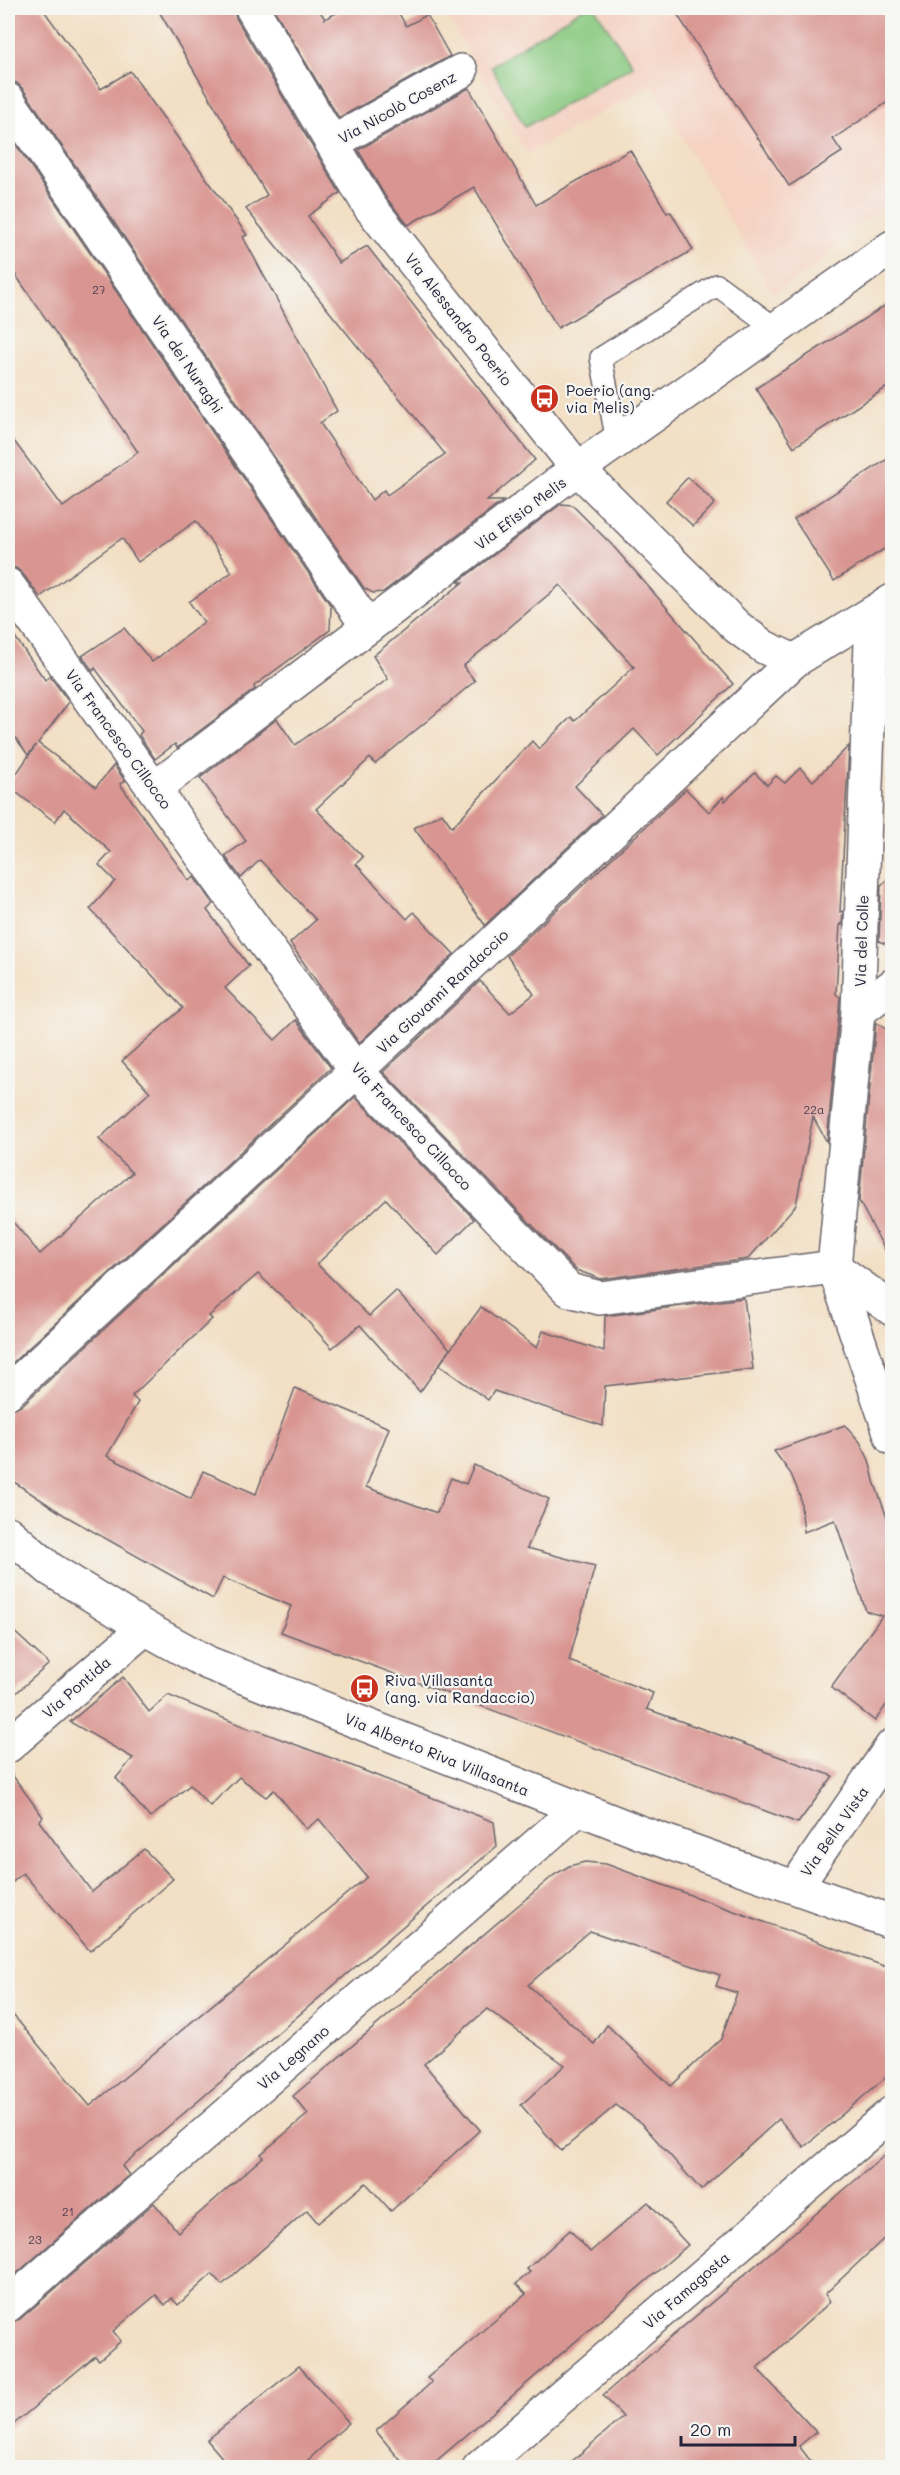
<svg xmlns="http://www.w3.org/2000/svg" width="900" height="2475" viewBox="0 0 900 2475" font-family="Mali,sans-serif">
<rect width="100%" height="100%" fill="#f6f6f2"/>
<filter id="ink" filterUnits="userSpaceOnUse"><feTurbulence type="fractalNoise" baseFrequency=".0167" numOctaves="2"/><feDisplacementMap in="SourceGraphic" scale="12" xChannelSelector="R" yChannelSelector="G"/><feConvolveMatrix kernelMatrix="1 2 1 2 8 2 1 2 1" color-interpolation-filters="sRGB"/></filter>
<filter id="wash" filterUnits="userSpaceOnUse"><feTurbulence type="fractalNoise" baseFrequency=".008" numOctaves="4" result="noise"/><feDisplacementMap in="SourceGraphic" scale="24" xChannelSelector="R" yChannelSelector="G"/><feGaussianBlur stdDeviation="1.35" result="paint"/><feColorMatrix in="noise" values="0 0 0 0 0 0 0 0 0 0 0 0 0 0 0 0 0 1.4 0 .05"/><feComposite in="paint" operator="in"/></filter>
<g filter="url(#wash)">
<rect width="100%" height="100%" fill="#f2dfc4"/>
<path fill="#f5d2c2" d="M443,8h449v196l-56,36 -11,20 -52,34 -121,-210 -125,70z"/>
<path fill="#88c980" stroke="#55765e" stroke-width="1.5" d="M583,8h12l38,58 -108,61 -34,-61z"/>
<g id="blocks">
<g fill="#d99591" fill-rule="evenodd">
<path d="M8,8h34l59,81 29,-18 117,164 -4,2 94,174 -17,12 52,77 12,-10 3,5 58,-41 -199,-245 21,-14 -110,-187h76l3,10 104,175 -32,23 31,47 28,-17 168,214 -48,41h16l-120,91 -10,1 -9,-5 -341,-499 -6,-6 -9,-2z"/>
<path d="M273,8h45l7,11 21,-11h50l10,18 21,-11 23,41 -111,62z"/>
<path d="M673,8h219v91l-59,40 9,13 -53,34z"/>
<path d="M469,88l67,117 94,-55 37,63 4,-1 22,38 -135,78 -84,-141 -66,38 -23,-29 -27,-46z"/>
<path d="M8,133l323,473 -1,24 -76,56 1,3 -78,59 -2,-4 -20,15 -16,-24 3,-4 -47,-63 -2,3 -11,-15 42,-28 28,34 52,-40 -15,-20 43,-30 -36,-51 -58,41 -16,-24 -82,59 -17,-23 -7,-6 -8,-2v-133l55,74 75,-55 -130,-188z"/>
<path d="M892,301v83l-98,63 -38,-59z"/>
<path d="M892,456v88l-58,37 -40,-62z"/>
<path d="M688,477l27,26 -22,23 -27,-25z"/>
<path d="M561,504l11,1 41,41 120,138 -75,71 -24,-26 -59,57 27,29 -117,110 -71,-97 28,-15 10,14 80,-86 7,8 32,-32 4,4 59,-54 -74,-82 -97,81 12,15 -100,83 -5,-6 -54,51 47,48 -7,7 51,55 7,-7 40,42 -95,89 -69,-100 26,-23 -56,-60 -19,18 -16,-22 21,-15 -46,-63 77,-59 18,26 93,-66 -15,-23 90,-74h-5z"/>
<path d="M8,627l37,53 5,-4 19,26 -31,41 58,44 18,-22 11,16 -5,3 69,97 5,-4 19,27 -6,6 42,56 -24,22 50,52 21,-20 35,48 -323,299v-151l32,38 92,-81 -33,-34 51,-47 -28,-31 61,-53 -93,-99 25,-28 -16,-16 12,-13 -47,-43 -9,13 -47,-36 28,-41 -8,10 -20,-28z"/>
<path d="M849,746l-9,166 3,-1 -1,14 -2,-1 -4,70 4,3 -1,14 -12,131 -14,-25 -17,88 -48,54 -147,20 -25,-9 -193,-198 97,-91 30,32 24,-19 -27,-38 179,-167 23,23 14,-15 2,4 30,-28 12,12 9,-9 9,7 15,-15 13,13z"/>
<path d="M892,877v70l-13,-6 2,-56z"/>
<path d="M876,1022l16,12v229l-33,-62z"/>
<path d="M355,1097l119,122 -36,36 -52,-56 -69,65 52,52 27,-25 54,58 -30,43 -60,-67 -28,23 -32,-35 -42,-39 -49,42 3,3 -80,77 6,6 -31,54 84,43 12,-28 53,23 39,-106 94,40 -23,59 71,26 14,-35 15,6 8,-19 75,34 -22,49 68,18 -26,95 84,32 -6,16 186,67 -35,47 -517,-191 10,-26 -68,-28 -10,21 -149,-84 -56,-37v-68l13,-4z"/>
<path d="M744,1298l9,71 -148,17 -2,40 -109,-35 -6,9 -49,-35 42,-58 56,41 6,-17 61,21 1,-36z"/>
<path d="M845,1425l15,17 9,18 5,21 18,51v165l-17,24 -44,-34 51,-71 -16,-5 -31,-91 -31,12 -4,-36 -9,-22 -17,-23z"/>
<path d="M8,1626l41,38 -41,36z"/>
<path d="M123,1677l26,35 19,-17 84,35 2,-1 88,33 152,60 3,24 -375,320 7,9 -121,106v-272l82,97 277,-229 -48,-58 -13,10 -32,-39 -8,7 -27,-20 -29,29 -20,-21 -40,33 -34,-40 17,-20 -63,-36z"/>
<path d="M8,1769l35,48 -4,4 53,71 52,-43 29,30 -83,72 -67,-78 -15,13z"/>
<path d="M585,1862l21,2 286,105v103l-88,75 -25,-28 -78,71 -59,-66 -26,-19 -55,46 -40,-46 44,-40 -78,-56 -63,55 56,66 -89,81 -25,-28 -48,40 -11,-13 -85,75 -10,-11 -34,31 -6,-7 -7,7 -9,-10 -43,36 8,10 -22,19 -4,-4 -87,73v-106l12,-4 134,-116 24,29 85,-75 -2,-3 47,-40 -15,-18 261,-221 15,-9zM590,1931l130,44 -4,11 21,7 -16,46 -50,47 -64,-61 -13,19 -66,-59z"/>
<path d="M892,2149v82l-67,63 5,8 -73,66 59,64 -17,14 17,22h-252l59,-51 -20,-22z"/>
<path d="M648,2202l40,43 -260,223h-21l-31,-37 56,-49 -5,-4 99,-84 -10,-10 14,-12 -3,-3 43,-39 20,22z"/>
<path d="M299,2366l50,57 -50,45h-68l-24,-28z"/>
</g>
</g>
</g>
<g filter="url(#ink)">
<use href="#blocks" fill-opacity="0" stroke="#6b646b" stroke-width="1.5"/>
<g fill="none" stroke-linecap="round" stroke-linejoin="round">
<defs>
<path id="lane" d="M617,441l-16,-83 116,-73 59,44"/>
<g id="street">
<path d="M252,8l118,199 208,262 159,158 27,20 30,14"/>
<path d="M8,100l360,527"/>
<path d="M332,143l129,-72"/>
<path d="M8,585l348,486 213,219 31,8 234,-31"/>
<path d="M872,614l-14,398 -24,255 58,171"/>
<path d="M155,788l407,-308 330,-233"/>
<path d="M858,1012l34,-26"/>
<path d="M834,1267l58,42"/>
<path d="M8,1392l348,-321 438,-410 98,-60"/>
<path d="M796,1886l96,-140"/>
<path d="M8,2305l570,-496"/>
<path d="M479,2468l413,-355"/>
</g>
<g id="secondary">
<path d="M8,1533l42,36 95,59 63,35 431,169 253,90"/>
<path d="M8,1746l137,-118"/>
</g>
</defs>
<use href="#lane" stroke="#6b646b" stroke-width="24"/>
<use href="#street" stroke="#6b646b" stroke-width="36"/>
<use href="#secondary" stroke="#6b646b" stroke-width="36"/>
<use href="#lane" stroke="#fff" stroke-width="21"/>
<use href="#street" stroke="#fff" stroke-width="33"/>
<use href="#secondary" stroke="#fff" stroke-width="33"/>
</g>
</g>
<defs>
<symbol id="bus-disc" viewBox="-11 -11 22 22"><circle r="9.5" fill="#c8321e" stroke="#f6f6f2"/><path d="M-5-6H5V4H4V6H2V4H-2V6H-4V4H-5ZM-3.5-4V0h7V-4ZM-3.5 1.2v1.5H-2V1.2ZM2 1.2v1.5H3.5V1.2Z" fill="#fff"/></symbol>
</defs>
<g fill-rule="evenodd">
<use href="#bus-disc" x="528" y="382" width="33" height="33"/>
<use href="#bus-disc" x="348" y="1672" width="33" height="33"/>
</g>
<g text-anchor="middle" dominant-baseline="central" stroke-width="4.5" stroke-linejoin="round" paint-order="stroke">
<g font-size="12" fill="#503f50">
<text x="99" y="289">27</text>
<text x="814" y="1109">22a</text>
<text x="68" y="2211">21</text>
<text x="35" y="2239">23</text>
</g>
<g font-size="15" fill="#22223b" stroke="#f6f6f2">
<text transform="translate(397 107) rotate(-29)">Via Nicolò Cosenz</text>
<text transform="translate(459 319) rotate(52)">Via Alessandro Poerio</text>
<text transform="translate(188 364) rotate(56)">Via dei Nuraghi</text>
<text transform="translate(520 513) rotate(-37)">Via Efisio Melis</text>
<text transform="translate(119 739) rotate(54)">Via Francesco Cillocco</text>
<text transform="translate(861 941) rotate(-88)">Via del Colle</text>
<text transform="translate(442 991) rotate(-43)">Via Giovanni Randaccio</text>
<text transform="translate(412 1126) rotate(47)">Via Francesco Cillocco</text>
<text transform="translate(76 1687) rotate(-41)">Via Pontida</text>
<text transform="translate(437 1754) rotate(22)">Via Alberto Riva Villasanta</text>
<text transform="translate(834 1831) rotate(-55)">Via Bella Vista</text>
<text transform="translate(293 2057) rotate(-41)">Via Legnano</text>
<text transform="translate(686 2290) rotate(-41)">Via Famagosta</text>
</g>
<g font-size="15" fill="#22223b" stroke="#f6f6f2" text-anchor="start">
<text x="566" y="390">Poerio (ang.<tspan x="566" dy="17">via Melis)</tspan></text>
<text x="385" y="1680">Riva Villasanta<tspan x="385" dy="17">(ang. via Randaccio)</tspan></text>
</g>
</g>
<rect width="900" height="2475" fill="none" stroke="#f6f6f2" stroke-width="30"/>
<path d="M681 2436v9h114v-9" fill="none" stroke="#22223b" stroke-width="3"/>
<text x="690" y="2436" font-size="18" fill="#22223b" stroke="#f6f6f2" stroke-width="4.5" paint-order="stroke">20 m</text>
</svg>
